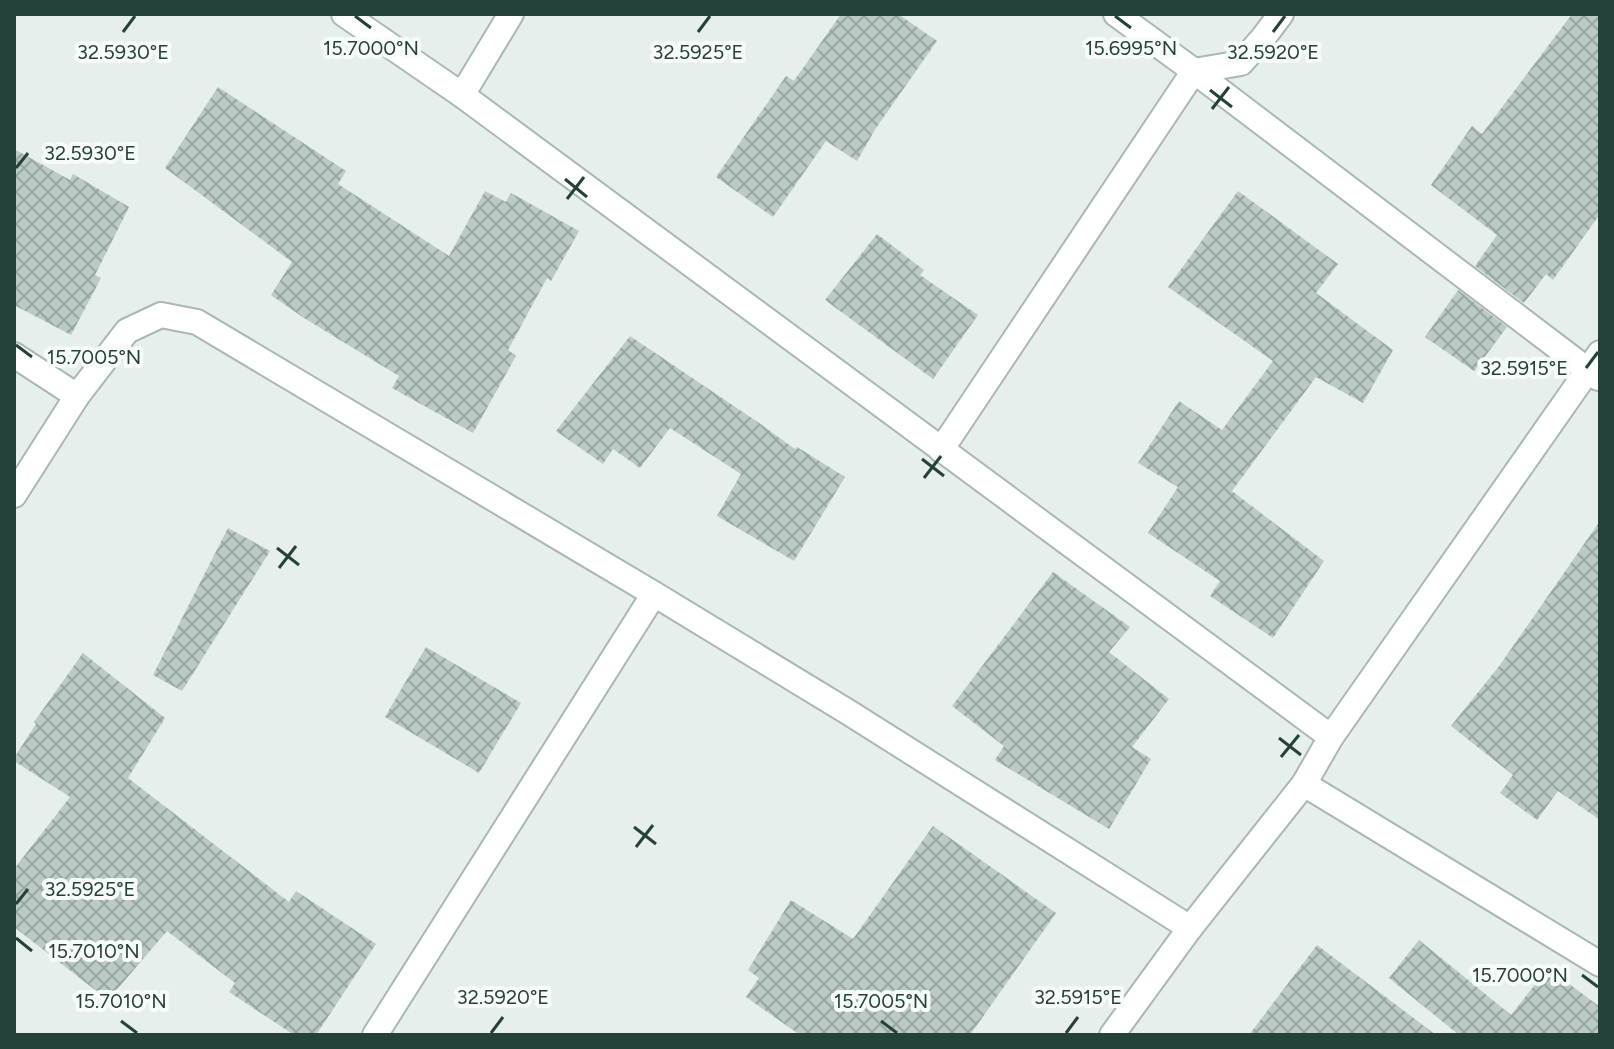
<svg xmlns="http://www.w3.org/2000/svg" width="1614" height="1049" viewBox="0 0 1614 1049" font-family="Figtree,sans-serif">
<defs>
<pattern id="building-cross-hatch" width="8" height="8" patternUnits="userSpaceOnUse" patternTransform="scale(2)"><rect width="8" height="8" fill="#bbcac4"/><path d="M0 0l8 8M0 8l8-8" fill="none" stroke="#98a6a0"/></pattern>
</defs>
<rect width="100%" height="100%" fill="#e6efeb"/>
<g fill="url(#building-cross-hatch)">
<path d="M841,14h57l39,27 -61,87 -19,33 -31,-20 -53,76 -57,-40 70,-101 8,5z"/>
<path d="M1572,14h28v200l-47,66 -7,-6 -22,29 -49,-37 22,-31 -66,-50 41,-59 10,8z"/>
<path d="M218,87l128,84 -8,13 111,72 36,-65 21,11 5,-9 68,38 -28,50 -4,-3 -39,72 8,6 -43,77 -81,-45 7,-12 -95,-58 -33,-23 21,-33 -127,-94z"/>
<path d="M14,149l56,31 3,-6 56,33 -34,68 6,3 -30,57 -57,-30z"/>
<path d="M1238,191l100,73 -22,29 77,57 -30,53 -47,-26 -84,114 92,70 -51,77 -63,-42 10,-15 -72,-48 30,-46 -40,-24 41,-62 43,29 51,-69 -105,-74z"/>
<path d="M877,234l47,36 -4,5 58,40 -45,64 -108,-79z"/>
<path d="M1458,290l49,37 -33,44 -49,-34z"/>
<path d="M630,336l129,87 36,26 2,-2 48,30 -51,84 -77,-45 24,-42 -71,-46 -30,40 -27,-19 -10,15 -47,-33z"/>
<path d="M1600,521v299l-42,-29 -21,29 -37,-27 13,-18 -62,-49 49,-61z"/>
<path d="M228,528l42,23 -88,140 -29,-16z"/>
<path d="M1053,572l77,55 -21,25 60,47 -37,48 19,12 -42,70 -114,-69 9,-14 -52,-40z"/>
<path d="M426,647l95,56 -42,70 -94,-56z"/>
<path d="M83,653l82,65 -37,60 161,124 7,-11 80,53 -60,91h-22l-65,-43 6,-9 -68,-52 -59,69 -94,-73v-58l56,-72 -56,-36v-3l22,-34 -2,-2z"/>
<path d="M933,826l123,87 -86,122h-170l-54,-38 13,-19 -11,-8 43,-70 62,39z"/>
<path d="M1419,940l92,75 37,-47 52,39v28h-141l-70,-57z"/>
<path d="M1317,945l119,90h-187z"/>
</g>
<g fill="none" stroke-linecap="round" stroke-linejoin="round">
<defs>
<g id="minor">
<path d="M344,14l118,81 869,642"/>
<path d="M1116,14l78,57 404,307"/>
<path d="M462,95l49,-81"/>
<path d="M14,355l63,41"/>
<path d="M941,450l253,-379 47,-8 22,-25 18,-24"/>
<path d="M14,495l63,-99 50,-65 34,-16 36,7 457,272 194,118 342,216"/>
<path d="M1304,784l296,180"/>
<path d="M375,1035l279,-441"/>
<path d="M1112,1035l78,-107 114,-144 27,-47 269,-384"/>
</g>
</defs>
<use href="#minor" stroke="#a8b8b2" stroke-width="28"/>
<use href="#minor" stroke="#fff" stroke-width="24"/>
</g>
<path fill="none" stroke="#24423a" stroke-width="3" d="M355,16l16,12M1115,16l16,12M123,32l12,-16M698,32l12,-16M1273,32l12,-16M1210,90l22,17M1212,109l17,-22M16,168l12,-15M565,179l22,18M567,199l17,-22M16,345l16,12M1586,368l12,-16M922,459l22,17M924,478l17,-22M277,548l22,17M279,568l17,-22M1279,738l22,17M1281,757l18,-22M634,827l22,17M636,847l17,-22M16,904l12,-15M16,938l16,13M1582,975l16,12M121,1021l16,12M881,1021l16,12M491,1033l12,-16M1066,1033l12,-16"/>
<g font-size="20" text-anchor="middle" fill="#24423a" stroke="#f7fbf9" stroke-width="8" stroke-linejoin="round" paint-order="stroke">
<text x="371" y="55">15.7000°N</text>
<text x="1131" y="55">15.6995°N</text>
<text x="123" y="59">32.5930°E</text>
<text x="698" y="59">32.5925°E</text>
<text x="1273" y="59">32.5920°E</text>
<text x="90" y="160">32.5930°E</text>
<text x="94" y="364">15.7005°N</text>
<text x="1524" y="375">32.5915°E</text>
<text x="90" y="896">32.5925°E</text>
<text x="94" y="958">15.7010°N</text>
<text x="1520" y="982">15.7000°N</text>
<text x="503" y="1004">32.5920°E</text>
<text x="1078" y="1004">32.5915°E</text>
<text x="121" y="1008">15.7010°N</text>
<text x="881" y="1008">15.7005°N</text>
</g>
<rect width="1614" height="1049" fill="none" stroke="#24423a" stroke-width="32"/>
</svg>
